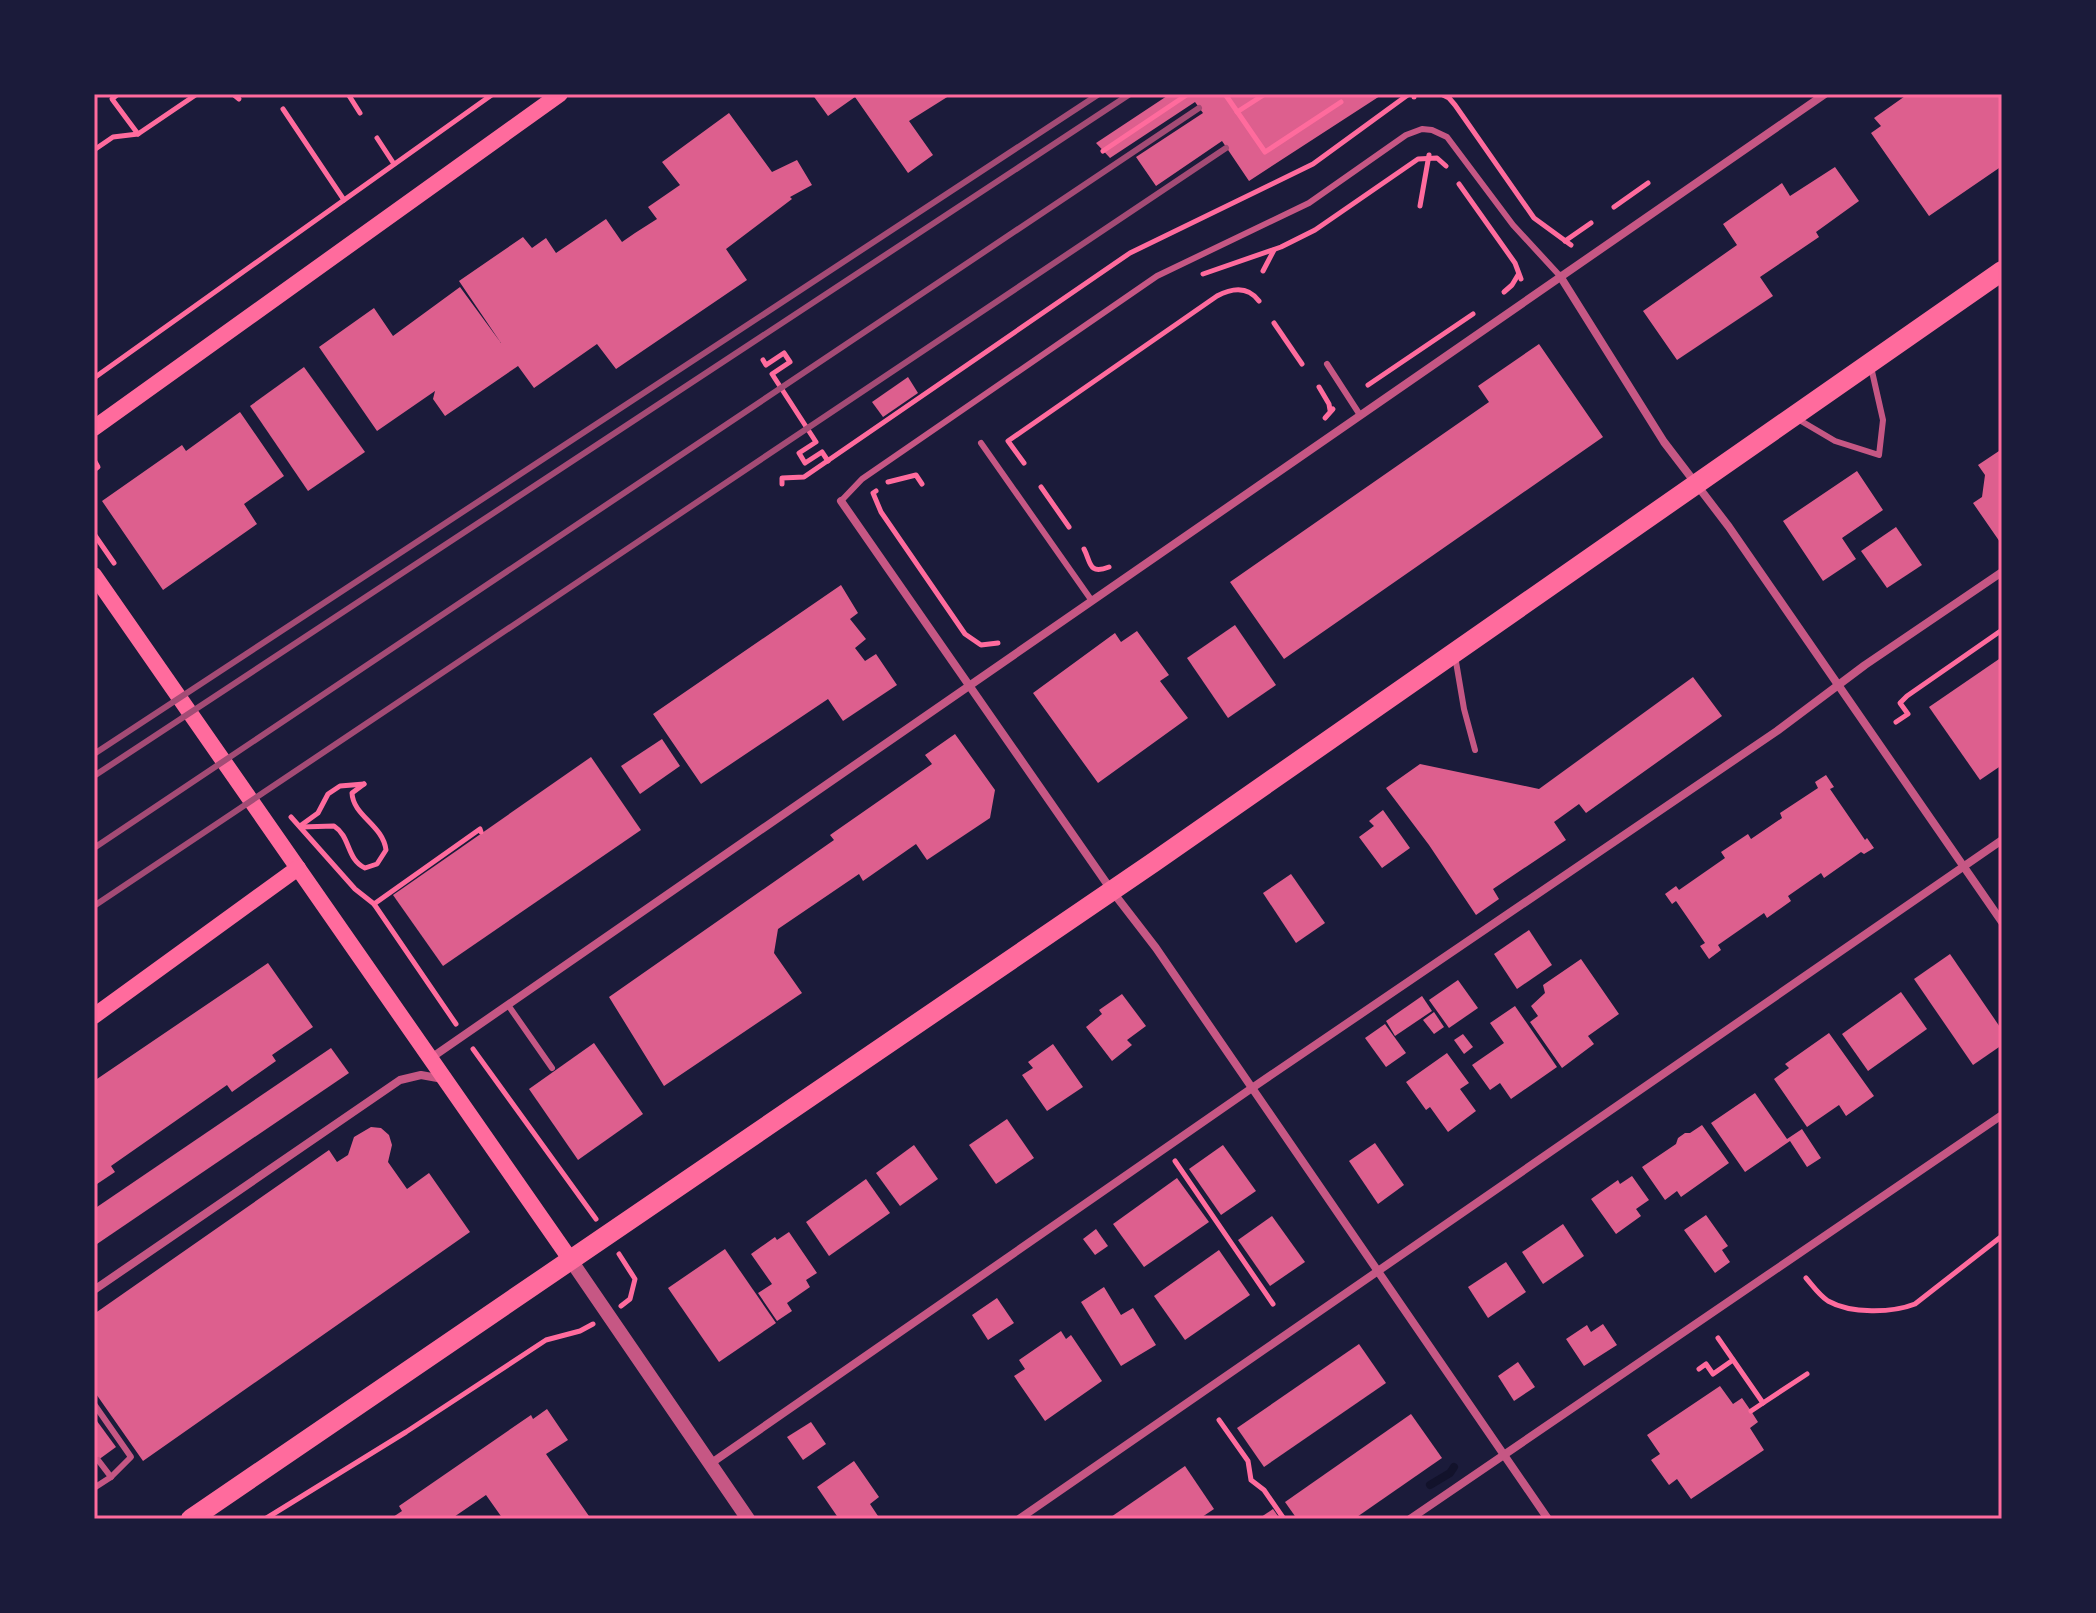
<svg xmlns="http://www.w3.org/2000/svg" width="2096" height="1613" viewBox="0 0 2096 1613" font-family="'Fira Sans Condensed',sans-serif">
<rect width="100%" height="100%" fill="#1b1b3a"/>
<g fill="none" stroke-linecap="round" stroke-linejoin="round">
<path stroke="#12122b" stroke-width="8" d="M1430,1485l20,-12 4,-6"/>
</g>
<g fill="#dd5f8e">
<path d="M812,94h140l-43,27 24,34 -25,18 -53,-76 -27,19z"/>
<path d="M1170,94h213l-134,87 -27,-40 -66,45 -20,-29 67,-44 -8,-11 -85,56 -14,-15z"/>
<path d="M1908,94h94v72l-73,50 -58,-83 10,-7 -7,-8z"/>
<path d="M729,113l43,59 25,-12 15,25 -22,12 2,2 -66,50 21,31 -131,89 -19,-25 -63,44 -16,-22 -73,50 -12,-17 2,-8 -58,40 -58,-84 55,-39 19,28 67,-49 41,56 -42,-62 64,-44 9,11 14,-10 10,15 50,-34 16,23 13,-9 22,-14 -9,-12 32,-22 -18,-23z"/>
<path d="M1835,167l24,34 -43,31 3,5 -59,40 13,19 -96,64 -34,-49 94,-66 -14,-21 59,-41 8,13z"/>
<path d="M1539,344l64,93 -319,222 -54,-77 259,-180 -11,-16z"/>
<path d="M304,367l61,85 -57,39 -58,-85z"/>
<path d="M908,377l10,16 -35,24 -11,-15z"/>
<path d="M240,412l44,64 -40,28 13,20 -94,66 -61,-89 80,-56 4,6z"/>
<path d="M2002,449v96l-29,-42 9,-6 3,-22 -7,-10z"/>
<path d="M1857,471l26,39 -41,28 14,21 -33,22 -40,-60z"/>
<path d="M1896,527l26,38 -35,23 -26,-37z"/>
<path d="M841,585l17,28 -8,6 16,20 -11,9 10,13 11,-7 21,31 -54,36 -15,-22 -127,85 -48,-70z"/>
<path d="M1235,625l41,60 -48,33 -41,-60z"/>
<path d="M1137,631l32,44 -9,6 28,37 -90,65 -65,-90 82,-60 6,9z"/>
<path d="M2002,657v108l-22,15 -51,-73z"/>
<path d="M1693,677l29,39 -136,97 -7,-9 -25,18 12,18 -73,49 6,10 -23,16 -47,-70 -43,-57 34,-24 119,25z"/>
<path d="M955,734l40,56 -5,28 -63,42 -11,-16 -53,37 -4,-7 -81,55 -4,24 28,40 -138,93 -55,-89 225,-157 -4,-5 102,-71 -7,-9z"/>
<path d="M662,739l18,27 -40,28 -19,-28z"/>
<path d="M591,757l50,73 -198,136 -50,-71z"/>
<path d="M1826,775l8,12 -4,2 35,51 2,-2 7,10 -10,6 -3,-2 -37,26 -3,-5 -33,23 3,5 -24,17 -3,-5 -46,32 3,5 -12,9 -9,-13 5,-3 -29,-42 -4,3 -7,-10 11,-8 3,4 46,-32 -4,-6 27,-18 3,5 31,-21 -2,-5 38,-25 -3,-6z"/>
<path d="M1383,810l27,38 -28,20 -23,-31 15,-11 -5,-5z"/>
<path d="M1291,874l34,49 -29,20 -33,-50z"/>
<path d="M1529,930l23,35 -35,24 -23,-35z"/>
<path d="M1950,954l52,76v15l-29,20 -59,-86z"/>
<path d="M1581,959l38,55 -31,22 6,8 -32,24 -32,-46 8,-6 -7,-10 14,-13 -2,-8z"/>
<path d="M268,963l45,64 -41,28 4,6 -44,31 -5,-7 -116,81 4,6 -21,14v-105z"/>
<path d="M1458,980l20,28 -29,20 -20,-28z"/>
<path d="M1901,992l26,37 -59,42 -26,-37z"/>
<path d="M1122,994l24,32 -19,14 5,5 -20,16 -26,-34 16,-13 -3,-4z"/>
<path d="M1422,996l10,15 -37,25 -9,-15z"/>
<path d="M1515,1006l42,61 -46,32 -11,-16 -10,7 -18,-25 32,-22 -14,-20z"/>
<path d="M1434,1012l10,15 -10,7 -11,-14z"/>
<path d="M1385,1024l21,29 -20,14 -21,-29z"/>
<path d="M1829,1033l45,63 -28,20 -7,-11 -32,22 -33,-48 15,-11 -4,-4z"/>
<path d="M1463,1034l10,13 -9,7 -10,-14z"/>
<path d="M594,1043l49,71 -65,46 -49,-71z"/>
<path d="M1053,1044l30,43 -36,24 -25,-36 11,-7 -5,-6z"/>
<path d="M331,1048l18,25 -252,171 -3,-4v-31z"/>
<path d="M1447,1053l22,30 -9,6 16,22 -28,21 -18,-25 -4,3 -20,-28z"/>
<path d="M1755,1093l32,46 15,-10 19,29 -14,9 -17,-26 -45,31 -34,-49z"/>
<path d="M1007,1119l27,39 -38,26 -27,-39z"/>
<path d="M1702,1125l27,38 -48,34 -4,-6 -12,9 -23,-33 34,-23 2,-6 7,-5h5z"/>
<path d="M371,1127l10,1 8,7 3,10 -4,17 19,27 22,-16 41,59 -327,229 -49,-70v-77l235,-164 8,12 11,-7 6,-18z"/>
<path d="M1375,1143l29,42 -26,19 -29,-43z"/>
<path d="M914,1145l24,34 -38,27 -24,-33z"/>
<path d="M1223,1145l33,46 -35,24 -32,-46z"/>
<path d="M1632,1176l17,24 -13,9 5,7 -25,18 -25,-35 27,-19 2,4z"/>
<path d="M1177,1178l32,44 -65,45 -31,-43z"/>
<path d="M866,1179l24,34 -61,43 -23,-34z"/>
<path d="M1706,1215l22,31 -6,4 8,12 -15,11 -31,-43z"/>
<path d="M1272,1216l33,46 -35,24 -32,-46z"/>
<path d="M1563,1224l21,32 -41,28 -21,-32z"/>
<path d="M1096,1229l12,17 -13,9 -12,-16z"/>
<path d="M789,1232l28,41 -11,7 4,7 -23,16 5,8 -15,10 -19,-28 14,-9 -21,-30 24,-17 2,3z"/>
<path d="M725,1249l51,74 -57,39 -51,-74z"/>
<path d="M1219,1250l31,45 -65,45 -31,-44z"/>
<path d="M1506,1262l20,30 -38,26 -20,-31z"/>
<path d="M1104,1287l17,28 12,-7 23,37 -35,21 -40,-64z"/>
<path d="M997,1298l17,25 -26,17 -16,-25z"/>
<path d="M1603,1324l14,21 -33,21 -18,-27 21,-14 4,7z"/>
<path d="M1061,1331l5,8 5,-4 31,46 -57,40 -31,-45 11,-7 -6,-9z"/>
<path d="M1359,1344l27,39 -122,84 -27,-39z"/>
<path d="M1518,1362l17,25 -21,14 -16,-25z"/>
<path d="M1720,1386l13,18 9,-6 9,13 7,11 -8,6 14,22 -73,49 -14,-20 -8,6 -18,-25 9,-6 -13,-19z"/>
<path d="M547,1409l21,31 -22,14 45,65h-88l-17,-24 -35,24h-61l12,-8 -3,-5 132,-91 2,4z"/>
<path d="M1411,1414l31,44 -88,61h-57l-12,-17z"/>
<path d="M94,1417l22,30 -22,16z"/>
<path d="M811,1422l15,22 -23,16 -16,-23z"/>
<path d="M854,1461l25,36 -9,7 10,15h-41l-22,-32z"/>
<path d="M1185,1466l29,43 -15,10h-91z"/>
<path d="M1273,1509l7,10h-22z"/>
</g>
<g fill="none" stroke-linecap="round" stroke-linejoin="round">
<g stroke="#ff6b9d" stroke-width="5">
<path d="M118,94l-6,5 26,35"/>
<path d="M233,94l6,5"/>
<path d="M348,94l12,19"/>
<path d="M1225,94l40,58 76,-50"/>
<path d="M1441,94l8,4 6,7 79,113 37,27"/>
<path d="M1414,97v-3"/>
<path d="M283,109l61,91"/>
<path d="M1237,112l28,-18"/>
<path d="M377,138l17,26"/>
<path d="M94,150l19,-13 25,-3 59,-40"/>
<path d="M1103,151l85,-57"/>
<path d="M1459,184l56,79 6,16"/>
<path d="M1420,206l9,-51"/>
<path d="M1614,207l34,-24"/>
<path d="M1565,241l26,-18"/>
<path d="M1263,271l11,-21"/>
<path d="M1203,274l78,-27 34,-17 103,-71 19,-1 9,8"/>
<path d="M1504,292l8,-7 6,-10"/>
<path d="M1274,323l28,41"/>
<path d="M763,360l3,5 18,-12 6,9 -18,12 44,68 -17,11 6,10 17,-11 6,9"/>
<path d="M94,378l399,-284"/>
<path d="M1368,385l105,-71"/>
<path d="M1319,387l10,17 1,6"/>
<path d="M1325,418l8,-9"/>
<path d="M94,460l4,7 -4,3"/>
<path d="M1024,463l-16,-22 209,-145c15,-8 31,-10 42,5"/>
<path d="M888,482l28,-7 6,9"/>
<path d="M782,484v-6l22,-1 326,-224 183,-89 96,-70"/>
<path d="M1041,487l28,40"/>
<path d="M876,491l-3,2 8,19 84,122 16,11 17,-2"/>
<path d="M94,534l20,29"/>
<path d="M1084,549c7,13 4,26 25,18"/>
<path d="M1896,722l12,-8 -8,-11 7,-7 95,-66"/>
<path d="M291,817l64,72 19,15 82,120"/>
<path d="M300,826l18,-13 10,-19 12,-8 24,-2"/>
<path d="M301,827l33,-1c17,11 12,33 31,42l12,-4 9,-14c-3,-25 -33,-34 -34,-57l12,-9"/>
<path d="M374,904l106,-75 1,3"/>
<path d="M473,1049l123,170"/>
<path d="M1175,1161l98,143"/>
<path d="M619,1254l16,25 -5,20 -9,7"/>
<path d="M1806,1278c7,8 13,17 22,23 23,13 64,12 87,3l87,-68"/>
<path d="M1718,1338l45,65 -12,8"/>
<path d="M1699,1369l7,-5 7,10 20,-14"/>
<path d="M1763,1403l44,-29"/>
<path d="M1219,1420l29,41 3,19 13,10 20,29"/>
<path d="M265,1519l141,-87 140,-92 34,-9 13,-7"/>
</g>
<g stroke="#c65784" stroke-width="6">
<path d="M1327,364l33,51"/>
<path d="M1796,418l39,23 44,14 4,-35 -12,-53"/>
<path d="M981,443l111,158"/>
<path d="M841,501l21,-22 295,-203 152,-73 97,-68 16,-6 10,1 15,7 66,88 47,51"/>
<path d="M1455,656l9,53 11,41"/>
<path d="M508,1005l44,63"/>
<path d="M94,1404l37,53 -20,20 -17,11"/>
<path d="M98,1460l13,17"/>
</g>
<g stroke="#c65784" stroke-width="8">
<path d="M1560,276l104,166 65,85 273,395"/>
<path d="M841,501l271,390 44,57 392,571"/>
<path d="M431,1058l1394,-964"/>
<path d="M94,1290l306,-210 21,-5 22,4"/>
<path d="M710,1464l542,-376 525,-357 88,-66 137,-93"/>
<path d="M1019,1519l983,-679"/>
<path d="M1410,1519l592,-404"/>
</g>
<path stroke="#c65784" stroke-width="14" d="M570,1259l178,260"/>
<g stroke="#ff6b9d" stroke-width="16">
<path d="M94,428l466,-334"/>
<path d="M94,575l476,684"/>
<path d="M94,1016l204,-148"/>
</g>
<path stroke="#ff6b9d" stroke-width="20" d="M191,1519l963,-657 848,-591"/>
<g stroke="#a44b75" stroke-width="6">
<path d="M94,754l1005,-660"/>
<path d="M94,776l1036,-682"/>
<path d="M94,848l1105,-740"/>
<path d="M94,906l1132,-758"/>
</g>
</g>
<rect width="2096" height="1613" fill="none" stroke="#1b1b3a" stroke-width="192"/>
<rect x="96" y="96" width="1904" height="1421" fill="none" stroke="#ff6b9d" stroke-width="3"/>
</svg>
